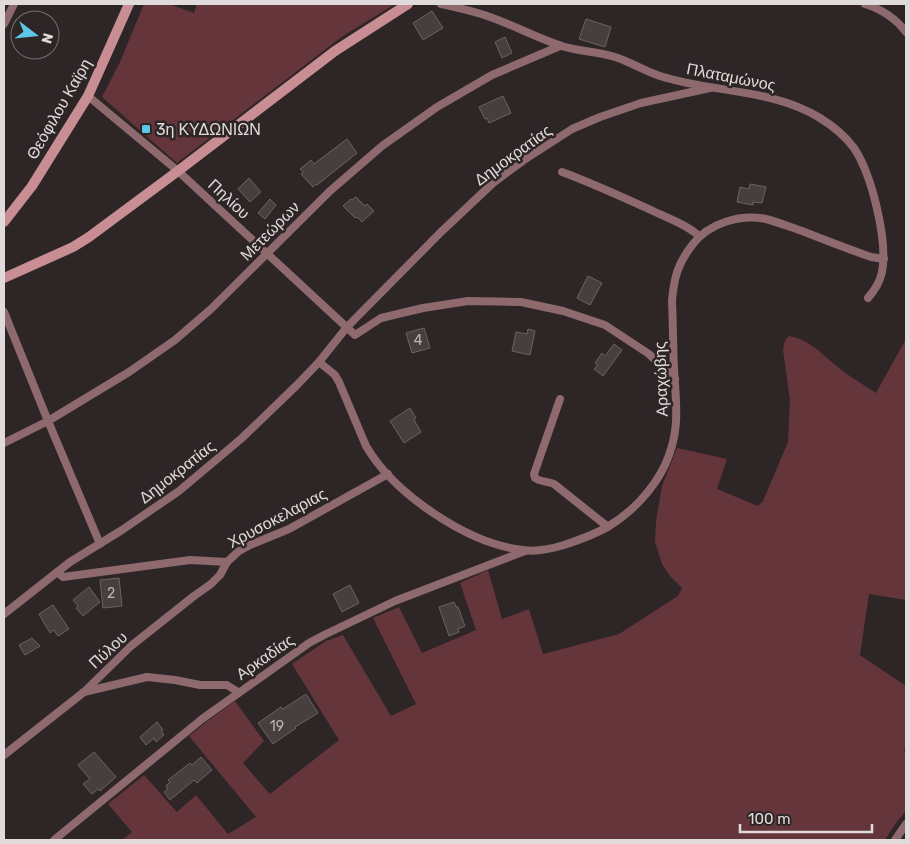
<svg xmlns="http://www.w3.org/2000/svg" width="910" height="844" viewBox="0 0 910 844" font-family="Rubik,sans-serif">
<rect width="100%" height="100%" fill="#2d2526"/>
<g fill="#65353c">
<path d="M144,4h25l25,9 3,-9h198l-52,32 -166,127 -75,-66 18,-35z"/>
<path d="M789,336c23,4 36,22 55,36 10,7 21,14 32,21l30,-54v261l-37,-6 -9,61 46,31v61l-2,4 2,2v58l-10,12 -11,17h-763l10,-8 -24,-28 36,-29 33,37 19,-17 32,39 28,-17 -67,-81 16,-13 30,-22 29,40 -21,22 27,31 69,-54 -47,-76 34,-23 17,-6 48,81 25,-12 -43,-86 26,-11 23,46 54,-23 -16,-47 28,-13 14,49 27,-10 14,45 76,-20 59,-38 4,-8 -12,-12 -8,-12 -7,-22 1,-21 6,-35 15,-38 50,11 -10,30 41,17 5,-5 25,-59 2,-42 -7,-50c1,-6 1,-10 6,-14z"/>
</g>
<g fill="#473e3e" stroke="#6c6263">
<path d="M432,11l11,17 -20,12 -10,-17z"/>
<path d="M586,19l25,8 -6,20 -26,-8z"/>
<path d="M505,37l7,16 -10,5 -7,-16z"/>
<path d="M503,96l8,17 -22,10 -2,-5 -2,1 -6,-12z"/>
<path d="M347,139l10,14 -40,32 -1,-1 -3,3 -12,-13 2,-2 -3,-3 11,-9 3,4z"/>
<path d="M249,178l12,14 -11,10 -12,-13z"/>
<path d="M750,184l16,3 -4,16 -9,-1v3l-16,-3 3,-15 9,2z"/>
<path d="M356,197l9,9 2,-2 7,7 -12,11 -5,-5 -2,1 -12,-12 8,-7 1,1z"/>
<path d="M270,199l6,6 -11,14 -7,-6z"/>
<path d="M588,276l14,7 -12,22 -13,-7z"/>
<path d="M424,328l6,20 -18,5 -6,-20z"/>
<path d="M528,329l7,2 -5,24 -18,-4 4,-19 11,2z"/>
<path d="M614,344l8,6 -19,26 -9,-7 4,-4 -3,-2 7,-10 3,3z"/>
<path d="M410,408l6,10 -2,2 7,12 -17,11 -14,-22z"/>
<path d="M119,578l3,28 -19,2 -3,-28z"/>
<path d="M350,585l9,18 -17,9 -9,-18z"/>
<path d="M89,587l11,15 -17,14 -7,-8 2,-2 -5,-6z"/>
<path d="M454,602l2,5h2l7,19 -7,3 1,3 -10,4 -10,-29z"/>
<path d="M53,605l16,24 -11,7 -4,-6 -4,3 -11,-19z"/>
<path d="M32,638l8,8 -15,9 -6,-10z"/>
<path d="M306,694l12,19 -23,14 1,1 -23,16 -15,-21 23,-16 2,2z"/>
<path d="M157,722l6,8 -2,1 3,4 -8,7 -2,-4 -8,7 -6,-8z"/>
<path d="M94,752l22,25 -16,14 -2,-2 -6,5 -9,-10 7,-5 -12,-14z"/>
<path d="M201,757l11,13 -15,13 -3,-3 -24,20 -6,-8 4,-3 -2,-3 4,-4 -2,-2 22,-17 2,2z"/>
</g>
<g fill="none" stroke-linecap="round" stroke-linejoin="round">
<g stroke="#8e696d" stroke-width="8">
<path d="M441,4c13,3 27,6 40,10 27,8 51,22 78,31 18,7 40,6 59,13 14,5 27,13 42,18 52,17 111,12 160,42 13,8 25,18 34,30 18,27 34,93 28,124 -2,10 -7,18 -14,26"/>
<path d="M865,4c16,5 31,15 41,28"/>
<path d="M4,24l10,-20"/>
<path d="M88,96l90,75 177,164 26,-17 42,-10 45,-7 53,1 42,9 42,14 44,29 26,25"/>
<path d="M562,172c30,11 60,25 89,38 16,8 35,14 48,26"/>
<path d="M4,312l44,109 52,123"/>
<path d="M319,362l16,13 4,7 27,64c28,48 102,98 157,104 13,2 28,-1 41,-5 15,-5 32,-11 45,-19 23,-14 44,-36 56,-61 16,-35 11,-60 9,-96 -1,-23 -1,-46 -2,-68 2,-24 6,-38 21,-57 16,-21 47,-30 73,-25 12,3 24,8 36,12 23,9 46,18 69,26l13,2"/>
<path d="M560,399l-26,75 1,4c5,4 13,3 19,6l54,43"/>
<path d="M4,443l44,-22 81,-49 46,-32 36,-31 119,-118 52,-45 55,-39 55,-32 68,-29"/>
<path d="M57,572l6,5 127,-17 37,2 12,-11 11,-6 39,-16 99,-55"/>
<path d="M4,614l66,-52 52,-32 57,-39 63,-53 55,-53 22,-23 28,-35 94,-95 52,-49 31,-23 48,-31 28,-12 41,-14 69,-15"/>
<path d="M84,692l63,-15 28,3 25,5h27l11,7"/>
<path d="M4,755l80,-63 47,-46 63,-50 17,-12 9,-9 7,-13"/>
<path d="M54,840l148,-121 107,-76 15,-8 71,-34 130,-50"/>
<path d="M895,840l11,-16"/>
</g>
<g stroke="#c88e94" stroke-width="10">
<path d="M4,222l28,-36 56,-90 41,-92"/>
<path d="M4,278l69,-31 16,-10 89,-66 157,-120 73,-47"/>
</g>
</g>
<rect fill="#5dc7e8" stroke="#2d2526" stroke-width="2" x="141" y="124" width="10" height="10" rx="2.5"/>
<g text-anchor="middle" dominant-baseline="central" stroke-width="5" stroke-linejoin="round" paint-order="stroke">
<g font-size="14" fill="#bab3b3">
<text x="418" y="340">4</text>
<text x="111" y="593">2</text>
<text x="277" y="726">19</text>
</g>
<g font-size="16" fill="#e0dada" stroke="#2d2526">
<text transform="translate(731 77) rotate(11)">Πλαταμώνος</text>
<text transform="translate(59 109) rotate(-60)">Θεόφιλου Καϊρη</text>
<text transform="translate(513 155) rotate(-36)">Δημοκρατίας</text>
<text transform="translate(229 199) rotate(43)">Πηλίου</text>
<text transform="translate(270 231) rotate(-45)">Μετεώρων</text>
<text transform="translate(661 379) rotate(-92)">Αραχώβης</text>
<text transform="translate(177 472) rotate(-38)">Δημοκρατίας</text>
<text transform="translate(277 518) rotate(-28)">Χρυσοκελαριας</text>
<text transform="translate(108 650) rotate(-43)">Πύλου</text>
<text transform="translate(265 657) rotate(-35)">Αρκαδίας</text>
</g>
<g font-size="16" fill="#e0dada" stroke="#2d2526" text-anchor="start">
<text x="156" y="129">3η ΚΥΔΩΝΙΩΝ</text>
</g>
</g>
<rect width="910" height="844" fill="none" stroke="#e0dada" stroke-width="10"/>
<g transform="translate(35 35) rotate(106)"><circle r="24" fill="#2d2526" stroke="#756d6e"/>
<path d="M0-4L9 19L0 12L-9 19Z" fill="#5dc7e8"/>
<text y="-8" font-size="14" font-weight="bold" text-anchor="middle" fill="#e0dada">N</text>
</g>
<path d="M740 824v8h132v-8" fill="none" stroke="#e0dada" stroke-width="2.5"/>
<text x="748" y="824" font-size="15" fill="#e0dada" stroke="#2d2526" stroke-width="4" paint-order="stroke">100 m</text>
</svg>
